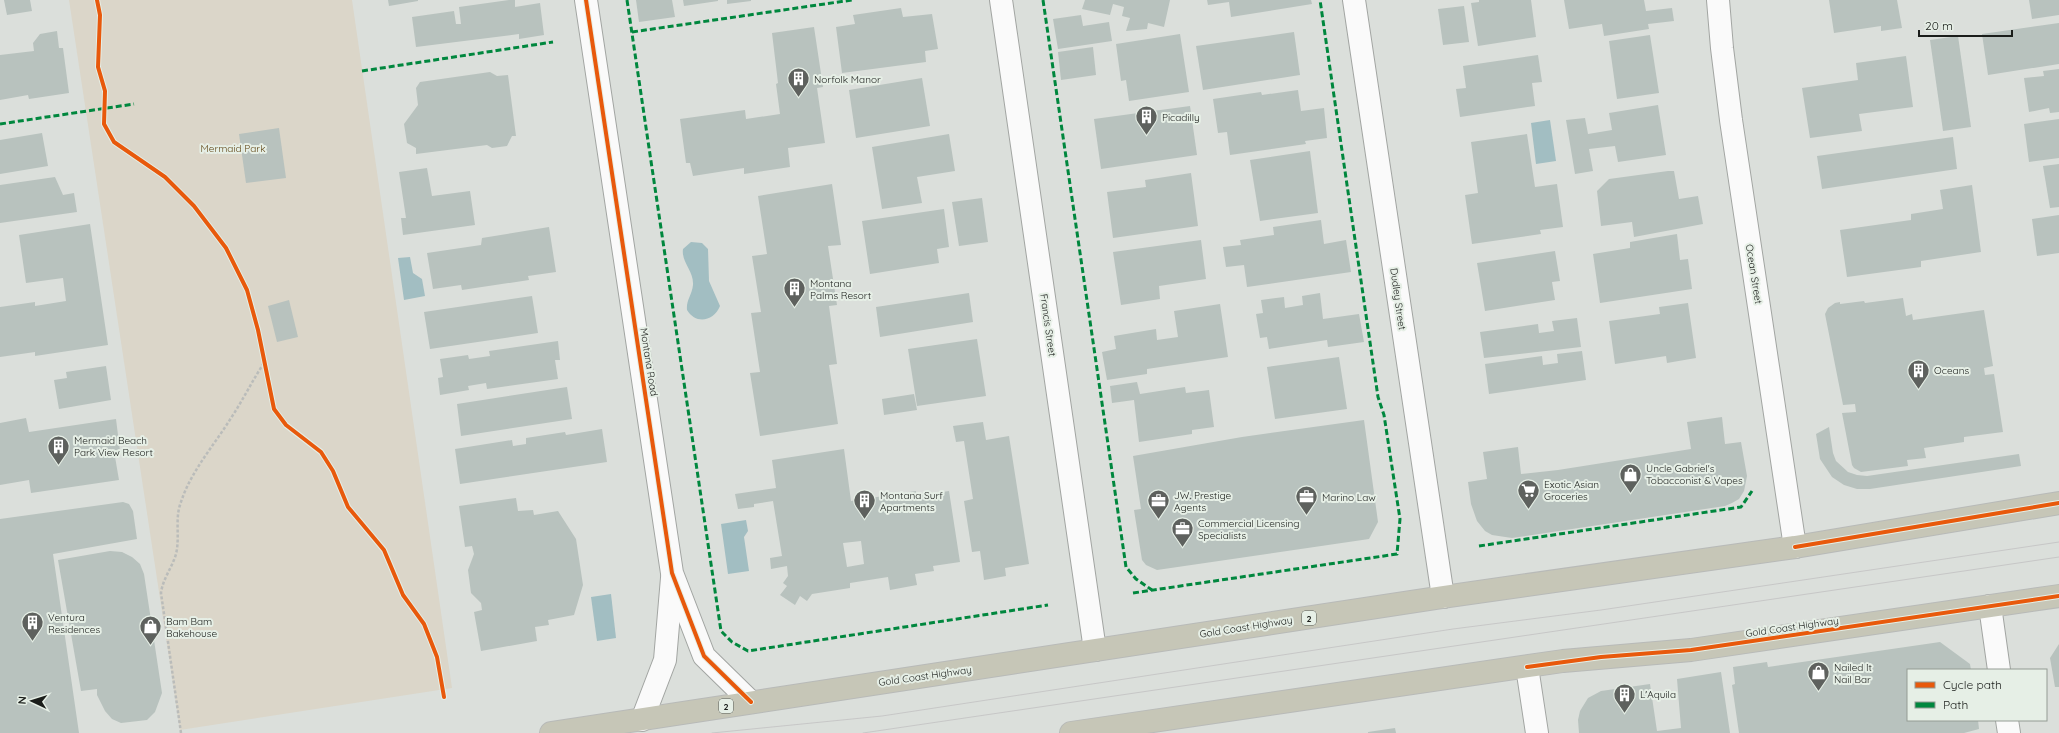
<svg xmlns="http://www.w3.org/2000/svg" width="2059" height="733" viewBox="0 0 2059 733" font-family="Quicksand,sans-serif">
<rect width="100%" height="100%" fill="#dbdfdb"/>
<path fill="#dbd6c9" d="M69,0h283l100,688 -272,42z"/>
<g fill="#a2bec2">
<path d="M1550,120l6,41 -20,3 -5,-41z"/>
<path d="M691,242l11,1 6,6 1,32 11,25c-6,15 -24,19 -33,4 -1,-10 5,-15 6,-25 1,-14 -12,-23 -10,-36z"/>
<path d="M410,257l3,16 9,6 3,17 -21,4 -6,-42z"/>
<path d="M746,520l2,11 -4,6 5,34 -21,3 -7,-50z"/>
<path d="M611,594l5,44 -19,3 -6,-44z"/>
</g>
<g fill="#b8c2be" fill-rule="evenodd">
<path d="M4,0h26l2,11 -25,4z"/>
<path d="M388,0h30v1l-29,5z"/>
<path d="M509,0h6v7l25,-4 4,32 -25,4v-5l-103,13 -4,-30 42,-6 2,13h5l-2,-17z"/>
<path d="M636,0h36l3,17 -36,5z"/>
<path d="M683,0h35v1l-34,5z"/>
<path d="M727,0h24v1l-24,3z"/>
<path d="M1085,0h85l-6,27 -16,-4 -1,6 -21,2 4,-13 -8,-2 2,-9 -11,-3 -3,11 -28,-6z"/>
<path d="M1207,0h104l1,4 -81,13 -2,-15 -21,3z"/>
<path d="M1479,0h52l5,37 -58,9 -7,-43 8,-1z"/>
<path d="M1564,0h80l2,11 26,-3 2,13 -26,3 1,5 -45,7 -2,-12 -33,5z"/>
<path d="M1829,0h68l5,28 -21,3v-5l-47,7z"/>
<path d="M2029,0h30v15l-27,4z"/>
<path d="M1464,6l5,36 -26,3 -5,-36z"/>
<path d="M901,8l2,9 29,-3 6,35 -13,2 1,11 -84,11 -6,-46 19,-3 -2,-9z"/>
<path d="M1081,15l2,11 26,-4 3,19 -54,8 -5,-30z"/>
<path d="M2059,23v41l-71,11 -6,-41z"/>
<path d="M814,27l9,60 -6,1 8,55 -37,5 2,19 -46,7v-6l-51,8 -3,-13h-4l-6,-44 65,-9 1,9 34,-5 -4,-30 2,-1 -6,-50z"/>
<path d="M57,31l2,17h4l6,45 -40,6 -1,-4 -28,5v-45l34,-4 -1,-8 7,-9z"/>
<path d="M1294,32l6,43 -97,15 -7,-44z"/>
<path d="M1180,34l9,58 -60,9 -3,-21 -5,1 -5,-37z"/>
<path d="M1650,35l9,58 -42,6 -8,-58z"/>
<path d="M1958,36l13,91 -28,4 -13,-91z"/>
<path d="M1093,47l3,28 -35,5 -3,-28z"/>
<path d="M1538,55l4,27 -10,1 3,23 -75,11 -4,-28 10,-1 -3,-22z"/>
<path d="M1906,56l7,51 -54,7 3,17 -52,7 -8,-50 56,-8 -2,-17z"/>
<path d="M2059,69v43l-9,1 -1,-5 -20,4 -5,-34 20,-2 -1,-5z"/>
<path d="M490,72l7,4 11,-1 8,61h-4l-5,10 -15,2 -5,-3 -71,9v-6l-9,-5 -3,-19 14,-19 -2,-17 4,-6z"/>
<path d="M922,78l8,48 -74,12 -7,-48z"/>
<path d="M1298,90l3,21 23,-3 3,30 -22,3 1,3 -76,11 -3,-23 -9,1 -5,-34 48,-7 1,3z"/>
<path d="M1658,105l8,50 -48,7 -3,-16 -26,3 4,22 -18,3 -9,-54 19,-2 3,16 24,-4 -3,-17z"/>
<path d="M1190,106l7,49 -96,14 -7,-50z"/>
<path d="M2059,119v39l-30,4 -5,-38z"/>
<path d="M279,128l7,50 -40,5 -7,-49z"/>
<path d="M42,133l6,33 -48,8v-34z"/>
<path d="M949,134l6,37 -38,6 5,26 -40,6 -10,-62z"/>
<path d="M1527,134l8,53 22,-3 6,43 -23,3 1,4 -69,10 -7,-49 13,-2 -7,-51z"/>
<path d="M1953,137l4,32 -135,20 -5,-33z"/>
<path d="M1310,151l8,62 -58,8 -10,-61z"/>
<path d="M2059,164v43l-9,1 -7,-42z"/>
<path d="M427,168l5,28 38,-5 5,34 -72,10 -2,-17h5l-7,-46z"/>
<path d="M1668,171h6l5,28 19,-3 5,28 -69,13 -2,-15 -31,4 -4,-35 12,-12z"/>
<path d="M1191,173l7,53 -85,12 -6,-46 39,-5 -1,-7z"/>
<path d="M55,177l8,18 11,-2 3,19 -77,11v-38z"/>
<path d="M832,184l9,61 -13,1 9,59 -8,1 8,58 -8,1 9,59 -78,12 -10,-63 10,-1 -9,-59 10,-1 -9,-56 15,-2 -9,-58z"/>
<path d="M1972,185l9,67 -60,9v6l-74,10 -7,-47 71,-10v-6l32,-5 -3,-19z"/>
<path d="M982,198l6,44 -29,4 -7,-44z"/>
<path d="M944,209l5,38 -12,2 2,14 -69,11 -8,-53z"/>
<path d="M2059,215v38l-22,3 -5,-37z"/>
<path d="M1321,220l3,24 22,-4 5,32 -104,15 -3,-22 -18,2 -3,-20 18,-2 -1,-5 34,-5 -1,-8z"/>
<path d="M90,224l18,121 -73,11v-4l-35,5v-50l35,-5v4l31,-5 -3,-23 -37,5 -7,-48z"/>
<path d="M549,227l7,45 -28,4 1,4 -67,10 -1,-5 -28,4 -6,-36 54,-8 1,-7z"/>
<path d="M1677,234l3,26 8,-1 4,30 -92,14 -7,-49 37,-6v-6z"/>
<path d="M1201,240l5,39 -47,7 1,13 -39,6 -8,-53z"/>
<path d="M1555,251l5,30 -8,1 3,18 -70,11 -8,-48z"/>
<path d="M969,293l4,29 -93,15 -4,-30z"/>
<path d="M1320,293l3,26 36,-5 5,28 -36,5 -1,-7 -58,9 -2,-12 -7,1 -4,-24 7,-1 -2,-13 23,-3 1,11 18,-3 -1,-9z"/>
<path d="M532,296l6,37 -108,16 -6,-37z"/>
<path d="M1903,298l3,18 6,-2 1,6 71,-10 9,56 -9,2 1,7 9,-1 9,58 -39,5v5l-40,6 2,10 -19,2 1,6 -47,6 -7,-4 -2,-3 -10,-52 14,-1 -1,-8 -12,1 -18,-91 3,-6 7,-5 5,-1v2l24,-3 1,2z"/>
<path d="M289,300l9,37 -21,5 -9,-36z"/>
<path d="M1688,303l8,55 -29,5 -1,-7 -51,8 -6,-43 51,-7 -1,-7z"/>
<path d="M1220,304l8,53 -81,12v5l-40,6 -5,-28 14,-3 -2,-13 42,-7 1,11 21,-3 -4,-26z"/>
<path d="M1577,318l4,29 -97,11 -4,-26 58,-8 1,9 15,-2 -2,-10z"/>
<path d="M977,339l9,57 -69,10 -9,-57z"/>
<path d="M558,341l2,19h-5l3,19 -71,10 -1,-6 -18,3 1,4 -29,5 -2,-17 5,-1 -3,-18 28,-4 1,4 21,-3 -1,-5z"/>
<path d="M1582,351l4,29 -97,14 -4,-30 57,-8 1,9 15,-2 -1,-9z"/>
<path d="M1339,357l8,52 -72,10 -8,-52z"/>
<path d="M106,366l5,34 -52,9 -5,-29 13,-2 -1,-6z"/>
<path d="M1137,382l3,12 45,-7 1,6 23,-3 5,37 -22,3v4l-53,8 -5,-42 -22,3 -2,-17z"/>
<path d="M567,387l5,32 -111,17 -4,-32z"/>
<path d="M914,394l3,16 -33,5 -2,-16z"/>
<path d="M1722,417l3,27 16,-2 6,34 -3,15 -5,8 -7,4 -7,3 -213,32 -20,-3 -7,-4 -8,-10 -6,-17 -3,-22 19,-3 -4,-27 35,-5 3,27 37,-4 133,-21 -4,-27z"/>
<path d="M26,418l3,14 87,-13 4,32h-6l5,29 -88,13 -2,-13 -29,5v-62z"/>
<path d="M1364,420l14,102 -9,17 -212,31 -11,-5 -4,-5 -8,-50 7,-1 -8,-53 109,-19z"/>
<path d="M983,422l3,18 23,-4 20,128 -24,4 1,8 -22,4 -4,-29 -8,1 -8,-51 9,-2 -9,-58 -8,1 -3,-16z"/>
<path d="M1829,427l4,26 3,8 12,11 9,3 10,1 152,-22 2,12 -151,23h-13l-13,-4 -12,-8 -12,-18 -4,-25z"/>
<path d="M602,429l5,33 -147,22 -5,-35 57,-9 1,6 13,-2v-6l39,-6 1,3z"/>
<path d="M844,449l7,52 65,-10v5l33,-5 11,71 -27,4 1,5 -19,3 2,11 -27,5 -2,-13 -38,6v5l-38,6 -5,7 -7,-5 -5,9 -15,-10 7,-9 -4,-3 5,-7 -1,-10 -16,3 -1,-11 12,-2 -9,-55 -19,3v3l-16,2 -3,-15 41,-6 -4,-28zM861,541l3,23 -17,3 -4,-24z"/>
<path d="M516,498l2,13 15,-1 1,5 24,-4 18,28 7,46 -9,30 -26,5 1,5 -14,2 2,14 -56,10 -7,-39 8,-2 -1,-7 -10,-10 -3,-23 6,-16 -2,-8 -7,1 -6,-41z"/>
<path d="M123,502l6,2 4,7 4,28 -84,15 26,179h-79v-214z"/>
<path d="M110,551l12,1 10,5 8,7 4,10 18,119 -7,19 -8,8 -26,3 -9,-4 -7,-8 -8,-16v-6l-16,2 -23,-131z"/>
<path d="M1940,642l30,22 1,6h-63v50h70l1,9 -15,4h-225l-7,-48 3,-1 -2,-17 34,-5 1,5z"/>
<path d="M2059,644v43h-4l-5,-29z"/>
<path d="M1721,672l9,61h-151l-1,-13 2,-9 8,-13 13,-7 49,-7 7,47 24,-3 -4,-49z"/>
<path d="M1395,728l1,5h-28v-1z"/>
</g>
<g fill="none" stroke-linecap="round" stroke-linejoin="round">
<defs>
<g id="minor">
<path d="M586,0l86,573 32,83 47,46"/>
<path d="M1001,0l94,650"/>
<path d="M1354,0l89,597"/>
<path d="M1718,0l4,48 9,72 64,427"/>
<path d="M1990,606l9,64"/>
<path d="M1527,667l10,66"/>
<path d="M642,720l23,-60 7,-82"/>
<path d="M2007,720l2,13"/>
</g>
<g id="highway">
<path d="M551,733l892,-136 352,-50 264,-44"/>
<path d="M1071,733l492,-72 128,-11 368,-54"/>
</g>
</defs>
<use href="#minor" stroke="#a2a5a2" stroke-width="24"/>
<use href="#highway" stroke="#b8bab8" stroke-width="24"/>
<path stroke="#babcba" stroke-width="2.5" stroke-dasharray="3 2" stroke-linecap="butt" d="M181,733l-20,-140c2,-15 11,-25 15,-39 4,-16 -1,-34 4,-49 10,-33 33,-58 51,-87 12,-18 21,-37 33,-55"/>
<use href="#minor" stroke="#fafafa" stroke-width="22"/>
<use href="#highway" stroke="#c6c6b7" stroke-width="22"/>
<g stroke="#c7c7c7" stroke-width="1">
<path d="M712,733l170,-17 571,-87 148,-19 458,-68"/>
<path d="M863,733l1196,-176"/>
</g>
<g stroke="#00873e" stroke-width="3" stroke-dasharray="6 3" stroke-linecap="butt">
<path d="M627,0l94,631 11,11 16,9 300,-46"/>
<path d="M1043,0l83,567 10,12 16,11"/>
<path d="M632,32l220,-32"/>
<path d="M362,71l191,-29"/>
<path d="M0,124l134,-20"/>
<path d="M1479,546l262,-39 11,-16"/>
<path d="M1133,593l264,-39 3,-35 -16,-104 -6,-18 -58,-397"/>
</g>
<defs>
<g id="cycleway">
<path d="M97,0l3,15 -2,52 7,24 -1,33 10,18 51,35 29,29 32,42 21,42 11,40 16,79 12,16 35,27 12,19 15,36 36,43 19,45 21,29 13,33 7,40"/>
<path d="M586,0l86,573 32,83 47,46"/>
<path d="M1795,547l264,-44"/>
<path d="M1527,667l74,-10 90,-7 368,-54"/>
</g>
</defs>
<use href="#cycleway" stroke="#e6efe6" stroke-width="6"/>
<use href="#cycleway" stroke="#e8590c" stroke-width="4"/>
</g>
<defs>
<symbol id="building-pin" viewBox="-11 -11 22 30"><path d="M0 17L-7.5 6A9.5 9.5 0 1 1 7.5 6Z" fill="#5e615e" stroke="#e6efe6"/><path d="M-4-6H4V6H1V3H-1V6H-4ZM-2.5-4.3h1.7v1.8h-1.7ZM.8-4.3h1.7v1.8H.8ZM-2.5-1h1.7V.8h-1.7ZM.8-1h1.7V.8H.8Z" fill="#fff"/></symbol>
<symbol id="shop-pin" viewBox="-11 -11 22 30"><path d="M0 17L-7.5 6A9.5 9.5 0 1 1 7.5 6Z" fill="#5e615e" stroke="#e6efe6"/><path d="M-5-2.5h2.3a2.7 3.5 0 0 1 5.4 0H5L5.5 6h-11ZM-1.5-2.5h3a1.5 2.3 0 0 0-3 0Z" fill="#fff"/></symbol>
<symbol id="supermarket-pin" viewBox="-11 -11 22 30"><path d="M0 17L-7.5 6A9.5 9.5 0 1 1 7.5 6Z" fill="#5e615e" stroke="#e6efe6"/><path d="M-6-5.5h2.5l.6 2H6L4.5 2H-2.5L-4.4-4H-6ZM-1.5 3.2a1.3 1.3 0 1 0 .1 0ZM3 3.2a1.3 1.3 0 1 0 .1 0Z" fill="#fff"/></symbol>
<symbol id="office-pin" viewBox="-11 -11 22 30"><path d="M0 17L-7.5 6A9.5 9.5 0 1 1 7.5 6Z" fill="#5e615e" stroke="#e6efe6"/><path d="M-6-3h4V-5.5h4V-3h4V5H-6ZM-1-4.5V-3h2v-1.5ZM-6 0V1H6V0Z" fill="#fff"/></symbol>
</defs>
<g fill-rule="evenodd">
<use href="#building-pin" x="786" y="66" width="25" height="34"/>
<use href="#building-pin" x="1134" y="104" width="25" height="34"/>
<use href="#building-pin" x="782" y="276" width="25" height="34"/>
<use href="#building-pin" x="1906" y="358" width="25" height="34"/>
<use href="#building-pin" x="46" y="434" width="25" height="34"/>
<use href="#shop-pin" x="1618" y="462" width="25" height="34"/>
<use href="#supermarket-pin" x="1516" y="478" width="25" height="34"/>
<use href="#office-pin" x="1294" y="484" width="25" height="34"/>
<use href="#building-pin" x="852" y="488" width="25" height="34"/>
<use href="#office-pin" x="1146" y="488" width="25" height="34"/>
<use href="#office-pin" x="1170" y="516" width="25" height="34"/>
<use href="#building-pin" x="20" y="610" width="25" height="34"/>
<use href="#shop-pin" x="138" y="614" width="25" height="34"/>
<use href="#shop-pin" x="1806" y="660" width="25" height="34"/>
<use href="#building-pin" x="1612" y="682" width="25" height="34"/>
</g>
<g text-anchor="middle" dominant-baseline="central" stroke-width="4" stroke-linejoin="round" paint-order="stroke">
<g fill="#e6efe6" stroke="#575c57" stroke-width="1">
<rect x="1302" y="611" width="14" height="14" rx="3"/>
<rect x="719" y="699" width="14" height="14" rx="3"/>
</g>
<g font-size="9" font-weight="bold" fill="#1a1d1a">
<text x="1309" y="618">2</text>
<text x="726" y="706">2</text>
</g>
<g font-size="10" fill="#1a1d1a" stroke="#e6efe6" text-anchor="start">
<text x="814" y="79">Norfolk Manor</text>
<text x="1162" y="117">Picadilly</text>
<text x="810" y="283">Montana<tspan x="810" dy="12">Palms Resort</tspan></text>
<text x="1934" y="370">Oceans</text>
<text x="74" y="440">Mermaid Beach<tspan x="74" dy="12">Park View Resort</tspan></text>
<text x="1646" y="468">Uncle Gabriel's<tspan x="1646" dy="12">Tobacconist &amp; Vapes</tspan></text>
<text x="1544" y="484">Exotic Asian<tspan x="1544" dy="12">Groceries</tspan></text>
<text x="880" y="495">Montana Surf<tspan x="880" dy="12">Apartments</tspan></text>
<text x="1174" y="495">JW. Prestige<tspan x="1174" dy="12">Agents</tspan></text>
<text x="1322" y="497">Marino Law</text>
<text x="1198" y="523">Commercial Licensing<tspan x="1198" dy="12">Specialists</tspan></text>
<text x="48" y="617">Ventura<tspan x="48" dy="12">Residences</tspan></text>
<text x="166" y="621">Bam Bam<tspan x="166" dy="12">Bakehouse</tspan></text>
<text x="1834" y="667">Nailed It<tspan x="1834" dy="12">Nail Bar</tspan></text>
<text x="1640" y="694">L'Aquila</text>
</g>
<g font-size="10" fill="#604616" stroke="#e6efe6">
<text x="233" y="148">Mermaid Park</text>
</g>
<g font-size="10" fill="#1a1d1a" stroke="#e6efe6">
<text transform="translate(1754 274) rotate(81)">Ocean Street</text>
<text transform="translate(1398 299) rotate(82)">Dudley Street</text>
<text transform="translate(1048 325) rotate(82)">Francis Street</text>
<text transform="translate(649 362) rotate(81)">Montana Road</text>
<text transform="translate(1246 627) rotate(-9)">Gold Coast Highway</text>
<text transform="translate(1792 627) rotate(-8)">Gold Coast Highway</text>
<text transform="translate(925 676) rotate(-8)">Gold Coast Highway</text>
</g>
</g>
<rect x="1907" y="669" width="140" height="52" fill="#e6efe6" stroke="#949b94"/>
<rect x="1915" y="682" width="20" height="6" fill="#e8590c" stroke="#949b94"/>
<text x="1943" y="689" font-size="12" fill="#1a1d1a">Cycle path</text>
<rect x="1915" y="702" width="20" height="6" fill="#00873e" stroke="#949b94"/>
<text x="1943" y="709" font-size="12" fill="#1a1d1a">Path</text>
<g transform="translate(32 701) rotate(274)" stroke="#e6efe6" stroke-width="3" paint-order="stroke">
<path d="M0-3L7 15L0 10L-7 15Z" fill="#1a1d1a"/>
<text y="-6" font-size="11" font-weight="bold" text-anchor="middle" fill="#1a1d1a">N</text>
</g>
<path d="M1919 30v6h93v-6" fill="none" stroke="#1a1d1a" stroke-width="2"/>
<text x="1925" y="30" font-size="12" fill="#1a1d1a" stroke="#e6efe6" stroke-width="3" paint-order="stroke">20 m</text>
</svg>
